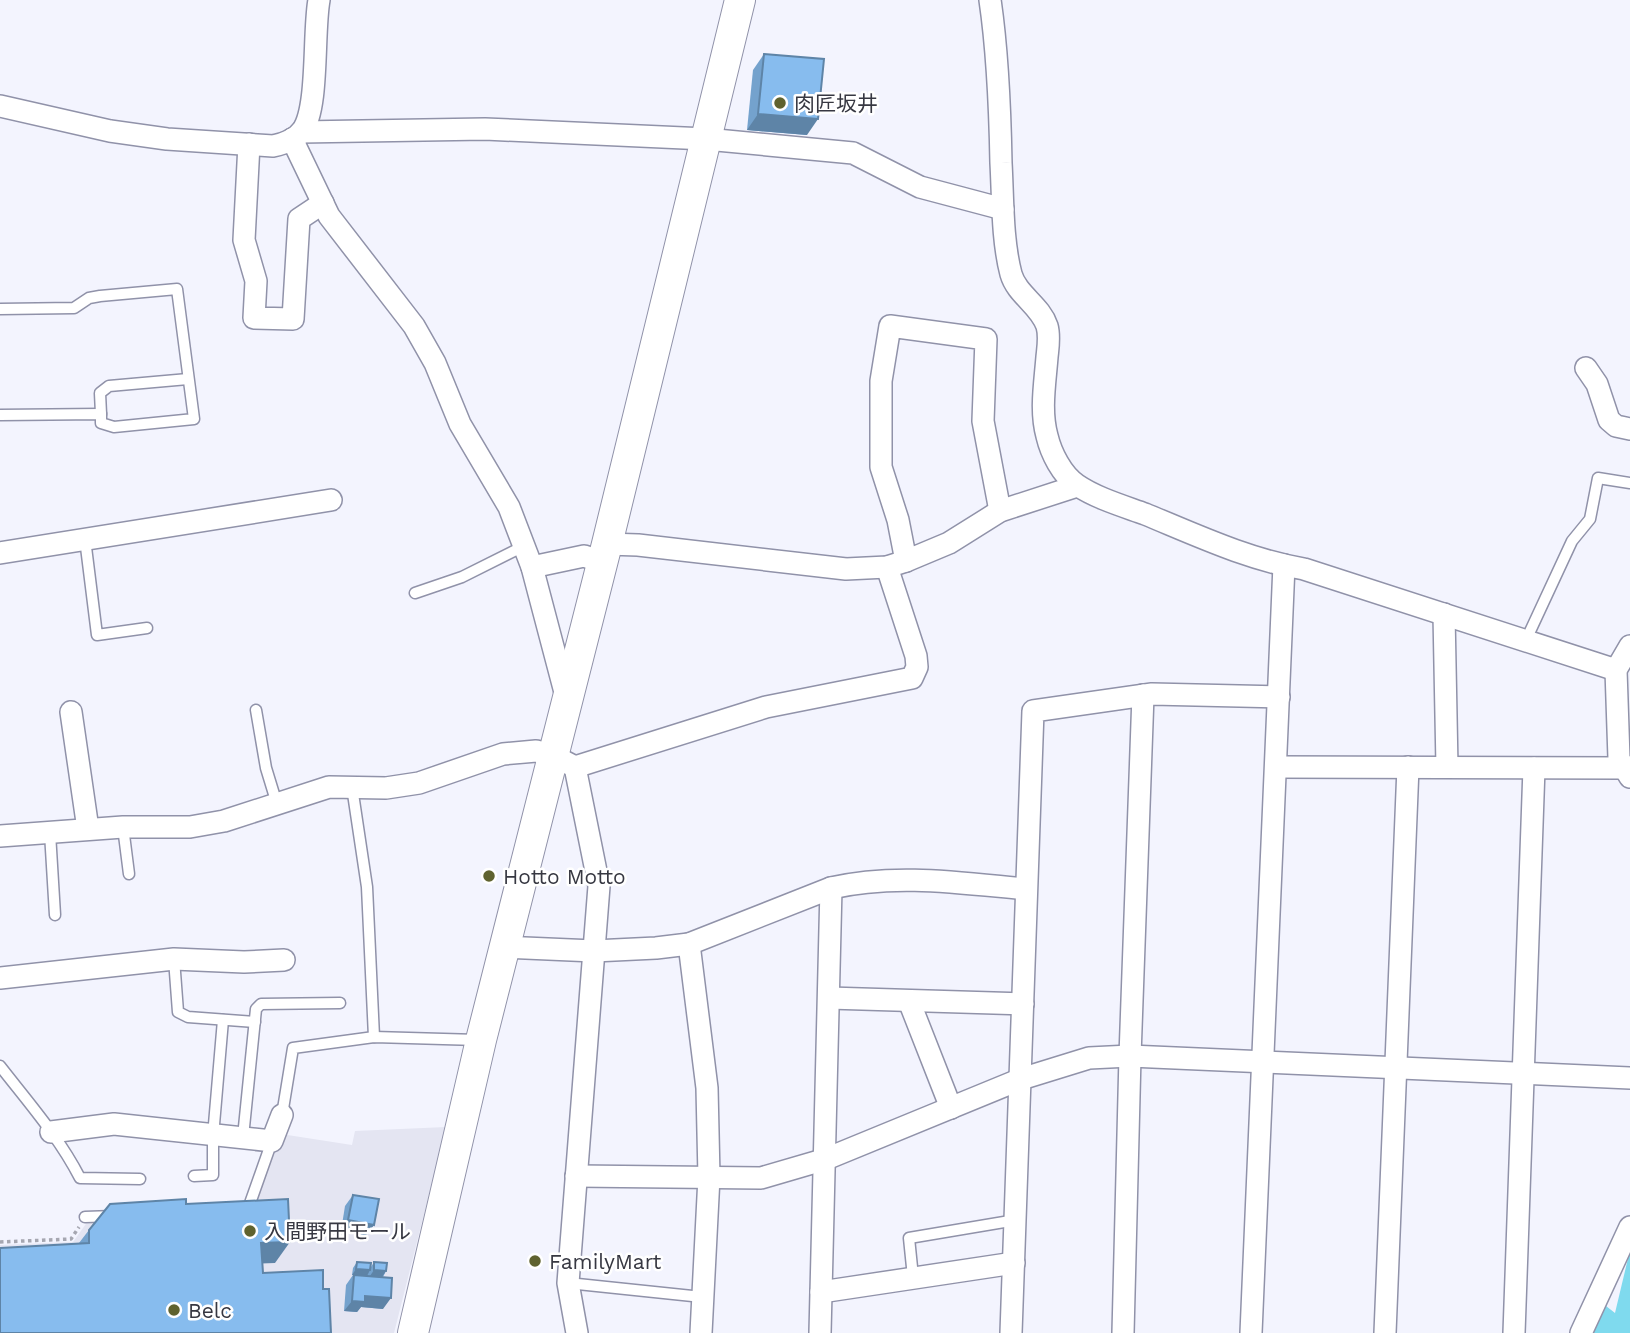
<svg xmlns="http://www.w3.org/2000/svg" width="1630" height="1333" viewBox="0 0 1630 1333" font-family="'Work Sans','Noto Sans JP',sans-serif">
<rect width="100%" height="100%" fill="#f3f4fe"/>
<path fill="#e4e5f2" d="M446,1127l-52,206h-394v-88l73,-3 15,-21 162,-8 31,-79 71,11 3,-14z"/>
<path fill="#7fdaee" d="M1630,1250v83h-43l12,-27h7l9,7z"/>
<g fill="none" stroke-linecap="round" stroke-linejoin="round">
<defs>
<g id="lane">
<path d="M0,309l74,-1 15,-10 11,-2 77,-7 17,130 -80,8 -13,-4v-9l-101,1"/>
<path d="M101,414l-1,-21 9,-7 79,-7"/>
<path d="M85,539l12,96 50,-7"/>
<path d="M415,593l47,-16 62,-31"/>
<path d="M1526,640l46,-99 18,-22 8,-41 32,5"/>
<path d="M256,710l10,58 11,36"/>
<path d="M352,787l15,100 7,150"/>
<path d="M123,827l6,47"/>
<path d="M50,833l5,82"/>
<path d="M174,959l4,53 10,5 67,5"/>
<path d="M0,1066c28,36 59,71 80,112l60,1"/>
<path d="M282,1115l11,-67 81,-11 104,3"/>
<path d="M243,1137l13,-128 5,-5 79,-1"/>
<path d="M194,1176l19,-1v-39l10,-116"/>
<path d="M245,1209h3l24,-68"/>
<path d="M85,1217l29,-1"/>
<path d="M913,1277l-4,-39 107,-18"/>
<path d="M568,1283l134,14"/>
</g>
<g id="street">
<path d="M990,0c8,54 10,109 11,163 2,35 1,77 10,111 6,21 29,31 36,52 3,10 1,21 0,31 -2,26 -7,54 0,79 4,17 15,39 30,49 19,13 46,21 68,29 51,21 104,46 159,55l312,101"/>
<path d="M0,106l110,25 57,8 106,7c10,-2 22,-6 29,-15 17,-22 11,-99 17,-131"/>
<path d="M301,132l184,-3 221,10 147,14 67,34 83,22"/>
<path d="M292,139l37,77 85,110 21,37 25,61 49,83 23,60 34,129"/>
<path d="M249,144l-5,96 12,41 -2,37 39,1 6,-100 24,-16"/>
<path d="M1586,368l11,16 12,36 7,6 14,3"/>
<path d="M607,544l31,1 208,24 41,-2 19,-6 43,-18 51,-32 77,-25"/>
<path d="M0,553l331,-53"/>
<path d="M906,561l-8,-41 -17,-53v-86l9,-55 96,13 -3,82 17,90"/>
<path d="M532,567l52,-11 18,6"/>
<path d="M1444,614l3,153"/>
<path d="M1630,646l-14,24 3,89 11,18"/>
<path d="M71,712l17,117"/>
<path d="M575,767l191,-60 146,-29 5,-11 -1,-11 -29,-89"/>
<path d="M1276,767l349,1"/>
<path d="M0,836l123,-9h67l34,-6 105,-34 57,1 33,-5 84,-29 33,-3 16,4 23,12 24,119 -31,397 9,50"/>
<path d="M689,944l18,144 2,89 -8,156"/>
<path d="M504,947l90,4 62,-3 33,-4 142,-56c64,-15 130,-5 195,1"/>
<path d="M0,978l174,-19 70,3 40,-2"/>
<path d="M829,998l194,6"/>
<path d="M909,1001l42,107"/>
<path d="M51,1132l63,-8 158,17 10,-26"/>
<path d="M576,1176l185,2 65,-19 195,-80 68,-21 41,-2 500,22"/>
<path d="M821,1292l193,-29"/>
<path d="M820,1333l11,-445"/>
<path d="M1011,1333l22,-622 119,-17 127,3"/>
<path d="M1123,1333l7,-277 13,-361"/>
<path d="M1251,1333l33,-768"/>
<path d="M1385,1333l23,-566"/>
<path d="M1514,1333l20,-565"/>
<path d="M1581,1333l49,-106"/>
</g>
<path id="secondary" d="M413,1333l68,-293 126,-496 133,-544"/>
</defs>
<use href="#lane" stroke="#9092a9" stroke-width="13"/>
<use href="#street" stroke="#9092a9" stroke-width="24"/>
<use href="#secondary" stroke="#9092a9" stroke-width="32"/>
<path stroke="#a6a7b1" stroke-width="3.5" stroke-dasharray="3.5 3.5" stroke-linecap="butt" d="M0,1242l71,-3 8,-12"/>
<use href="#lane" stroke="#fff" stroke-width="10"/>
<use href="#street" stroke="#fff" stroke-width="21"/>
<use href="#secondary" stroke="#fff" stroke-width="30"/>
</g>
<g fill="#74a2cd">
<path d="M764,54l43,81 -60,-5 6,-60z"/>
<path d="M353,1195l21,30 -8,10 -25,-4 4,-25z"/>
<path d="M186,1204l89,59h-13l1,10 60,16 -244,-46 10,-13z"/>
<path d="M357,1262l14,5 3,-5 12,9 -3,6v32l-22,-2 -4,5 -13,-1 2,-26 7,-10h-1l1,-7z"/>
</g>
<g fill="#5e84a7">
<path d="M758,114l60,5 -11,16 -60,-5z"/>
<path d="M348,1220l26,5 -8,10 -25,-4z"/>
<path d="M290,1242l-15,21 -28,1 14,-21z"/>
<path d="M356,1269l14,1 -3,6 -15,-1z"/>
<path d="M374,1270l12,1 -4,6 -12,-1z"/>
<path d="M365,1296l26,2 -8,11 -22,-2 -4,5 -13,-1 8,-10z"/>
</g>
<g fill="#87bcee" stroke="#5e84a7" stroke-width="2">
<path d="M764,54l60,5 -6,60 -60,-5z"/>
<path d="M353,1195l26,4 -5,26 -26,-5z"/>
<path d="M186,1199v5l102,-5 2,43 -29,1 2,30 60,-3v19h6l2,44h-331v-85l89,-5v-13l21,-26z"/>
<path d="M357,1262l14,1 -1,7 -14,-1z"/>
<path d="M374,1262l13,1 -1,8 -12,-1z"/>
<path d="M354,1275l38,3 -1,20 -26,-2v6l-13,-1z"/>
</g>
<g fill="#5f622f" stroke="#fff" stroke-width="2.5">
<circle cx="780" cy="103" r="7"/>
<circle cx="489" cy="876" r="7"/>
<circle cx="250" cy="1231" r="7"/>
<circle cx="535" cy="1261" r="7"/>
<circle cx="174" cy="1310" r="7"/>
</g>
<g text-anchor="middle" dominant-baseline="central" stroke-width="5" stroke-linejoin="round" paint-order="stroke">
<g font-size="21" fill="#373842" stroke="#fff" text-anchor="start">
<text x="794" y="103">肉匠坂井</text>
<text x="503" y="876">Hotto Motto</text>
<text x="264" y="1231">入間野田モール</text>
<text x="549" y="1261">FamilyMart</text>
<text x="188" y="1310">Belc</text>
</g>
</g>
</svg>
